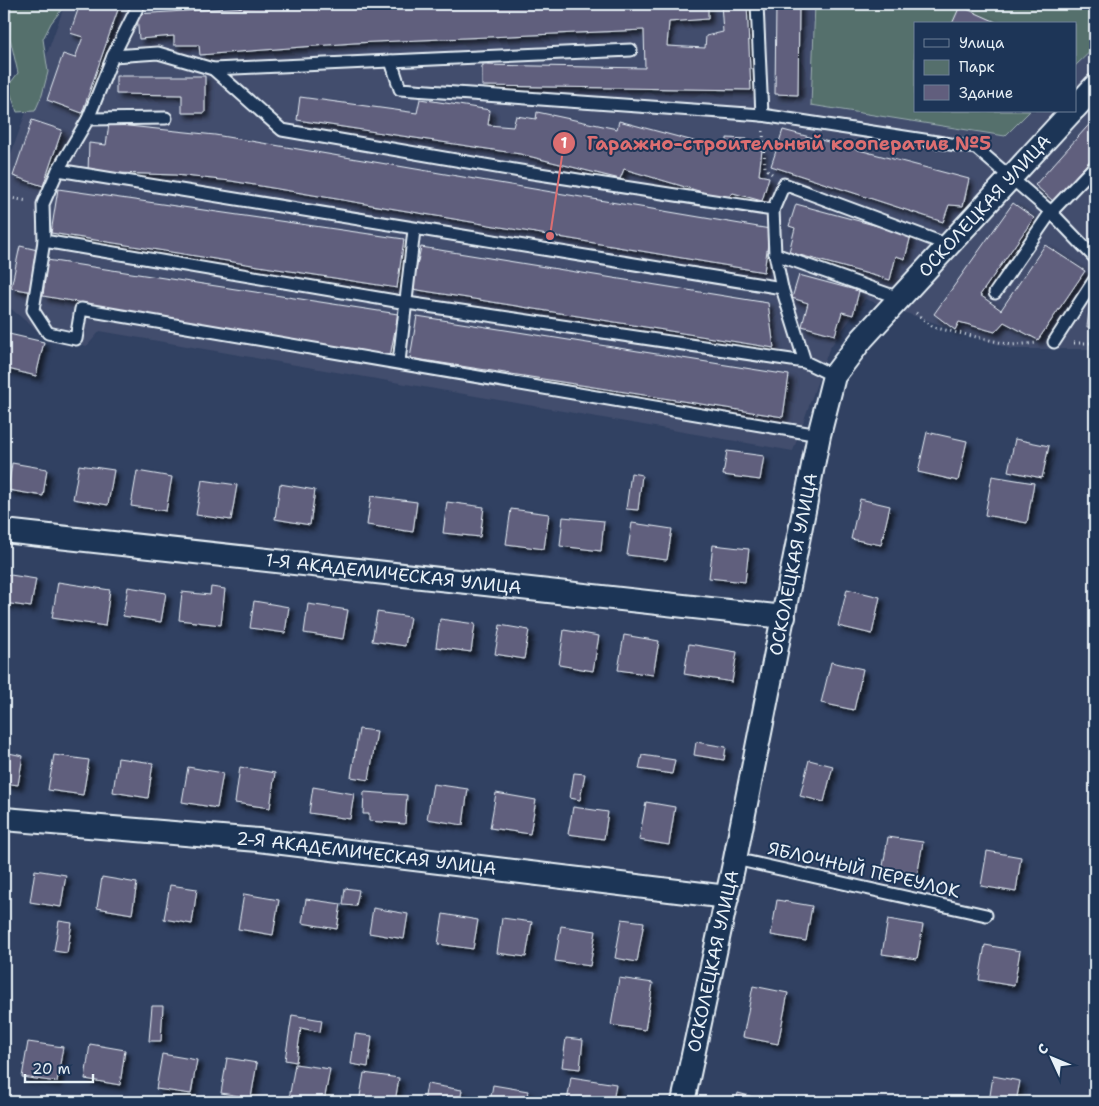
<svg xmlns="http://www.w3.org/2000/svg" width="1099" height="1106" viewBox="0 0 1099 1106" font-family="'Shantell Sans',sans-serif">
<defs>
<filter id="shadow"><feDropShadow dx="4.5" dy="4.5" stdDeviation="2.5" flood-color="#0009"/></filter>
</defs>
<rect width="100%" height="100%" fill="#314162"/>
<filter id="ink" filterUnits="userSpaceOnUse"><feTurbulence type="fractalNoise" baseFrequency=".02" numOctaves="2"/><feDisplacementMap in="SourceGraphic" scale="10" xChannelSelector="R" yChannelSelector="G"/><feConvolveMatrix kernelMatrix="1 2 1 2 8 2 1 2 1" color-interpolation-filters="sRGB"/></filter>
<g filter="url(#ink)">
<path fill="#424d6d" d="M65,4h750l-4,101 193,31 26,-25h45v-45l20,-19v302h-84l-146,-50 -36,50 -36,102 -693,-120 -13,15 -42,-9 -41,-34v-130z"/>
<g fill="#556f6c" stroke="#9eb0b2">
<path d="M11,4h55l-15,19 -8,16 5,33 -6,23 -7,16 -18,1 -9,-26 10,-13 -8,-35z"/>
<path d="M815,4h280v43l-20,19v-42h-160v87h115l-25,25 -194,-31z"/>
</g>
<g fill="#615e7d" stroke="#e8f1f8" filter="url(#shadow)">
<path d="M80,4h40l-38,109 -35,-13 16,-46 12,4 8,-21 -13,-4z"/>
<path d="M295,4h413v15l-39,3 -2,24 38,2 1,-12 17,-4 -2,-28h26l4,86 -269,-4v-21l163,3 -1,-38 -290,13 -154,12 -1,-10h-25v-9l-35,3 -2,-25z"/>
<path d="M776,4h23l-1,91 -23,-1z"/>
<path d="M960,6l36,16 -1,2h-43z"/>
<path d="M116,76h89v37h-23v-18l-66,-1z"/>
<path d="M300,97l117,16 3,-14 70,11 -2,15 25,2 3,-11 20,3 1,-7 80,17 2,-8 108,29v-12l20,1v9l15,2 -3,25 10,2 -7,24 -29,-8 -7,6 -102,-30 -4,10 -100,-25 -223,-34z"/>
<path d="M1095,118v37l-42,46 -18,-16z"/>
<path d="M32,120l30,10 -19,56 -30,-10z"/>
<path d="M109,124l106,11 555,94 -6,43 -533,-91 -56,-6 -87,-3 1,-29 17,2z"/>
<path d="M783,130l186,49 -6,27 -14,-1 -6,17 -172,-56z"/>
<path d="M58,189l346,50 -7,49 -346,-55z"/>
<path d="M1013,203l21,15 -54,77 21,15 44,-65 40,26 -47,69 -34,-18 -9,10 -36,-10 -4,8 -21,-16z"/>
<path d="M796,204l115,31 -6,24 -9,-3 -6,24 -101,-28 6,-24 -6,-2z"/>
<path d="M20,246l22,5 -9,41 -22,-4z"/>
<path d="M421,247l347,56 6,45 -362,-59z"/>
<path d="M47,260l351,54 -8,43 -347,-61z"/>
<path d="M799,275l60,16 -6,24 -11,-3 -7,23 -33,-9 6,-23 -16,-5z"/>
<path d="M1090,301l5,1v25h-8z"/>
<path d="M417,316l372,59 -6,42 -373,-59z"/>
<path d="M9,334l35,8 -8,34 -32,-8v-14z"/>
<path d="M927,432l40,9 -9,40 -40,-9z"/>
<path d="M1015,439l34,7 -7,32 -34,-7z"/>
<path d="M727,451l37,5 -4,24 -37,-5z"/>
<path d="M12,463l35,6 -4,27 -35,-6z"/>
<path d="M79,465l35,5 -6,35 -35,-6z"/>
<path d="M137,471l35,6 -6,34 -35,-5z"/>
<path d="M631,473l11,2 -4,35 -12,-1z"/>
<path d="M992,476l42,7 -7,40 -42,-8z"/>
<path d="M202,480l35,5 -6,35 -35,-5z"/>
<path d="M280,484l35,6 -5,35 -35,-6z"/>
<path d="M371,496l46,6 -4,30 -46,-7z"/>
<path d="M860,499l30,7 -9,39 -30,-6z"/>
<path d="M447,502l37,5 -4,30 -37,-4z"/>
<path d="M511,509l38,5 -5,35 -38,-5z"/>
<path d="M563,517l41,4 -3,30 -41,-5z"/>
<path d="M632,523l40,6 -5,31 -40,-5z"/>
<path d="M713,545l36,4 -4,33 -36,-4z"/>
<path d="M4,574l32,5 -5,28 -27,-4z"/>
<path d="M58,582l52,8 -5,36 -53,-8z"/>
<path d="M128,587l38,6 -5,29 -38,-6z"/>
<path d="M211,587l14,2 -4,36 -42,-5 3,-28 28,3z"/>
<path d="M847,589l33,8 -8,37 -34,-8z"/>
<path d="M254,601l35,6 -4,26 -35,-5z"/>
<path d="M308,604l40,6 -5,29 -39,-6z"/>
<path d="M377,612l33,5 -5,29 -33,-5z"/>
<path d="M440,619l35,5 -4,28 -35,-5z"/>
<path d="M500,625l29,5 -5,29 -29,-5z"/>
<path d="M564,630l35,6 -6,35 -34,-6z"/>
<path d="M624,635l35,6 -6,34 -35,-5z"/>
<path d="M689,644l48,8 -5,30 -48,-8z"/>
<path d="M831,662l32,7 -9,41 -33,-7z"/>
<path d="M359,729l18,2 -8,49 -18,-3z"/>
<path d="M696,742l30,5 -2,13 -30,-5z"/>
<path d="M4,752l19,4 -5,29 -14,-2z"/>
<path d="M54,755l35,5 -6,35 -35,-5z"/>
<path d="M642,755l33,5 -3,14 -33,-5z"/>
<path d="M118,758l35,5 -5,35 -35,-6z"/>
<path d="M809,760l24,6 -9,36 -24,-6z"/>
<path d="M188,767l35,6 -6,35 -35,-6z"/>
<path d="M240,767l35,6 -5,35 -35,-5z"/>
<path d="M574,773l11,1 -5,26 -10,-2z"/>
<path d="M433,784l35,5 -5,36 -36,-6z"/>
<path d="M313,787l41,7 -4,25 -41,-6z"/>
<path d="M364,792l43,3 -2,29 -36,-3v-7h-6z"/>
<path d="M496,793l40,7 -6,34 -40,-6z"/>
<path d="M646,802l29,5 -6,38 -30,-5z"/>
<path d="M573,807l35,5 -4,27 -36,-5z"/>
<path d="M888,837l35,5 -6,35 -35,-5z"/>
<path d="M987,851l34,6 -5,35 -35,-6z"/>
<path d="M35,870l31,5 -5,32 -31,-5z"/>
<path d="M102,877l35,6 -5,31 -35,-6z"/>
<path d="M170,885l27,4 -5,35 -28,-5z"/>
<path d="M345,888l14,2 -3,16 -13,-1z"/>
<path d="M244,894l35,6 -6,35 -35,-6z"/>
<path d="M306,899l35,5 -4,25 -35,-6z"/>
<path d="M777,900l35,6 -6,35 -35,-6z"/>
<path d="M373,908l35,6 -4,25 -35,-6z"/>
<path d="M443,914l35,6 -5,29 -35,-5z"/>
<path d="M502,918l30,4 -6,35 -29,-4z"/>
<path d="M622,919l22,3 -7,40 -22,-4z"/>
<path d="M888,919l35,6 -6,34 -35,-5z"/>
<path d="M59,921l13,2 -5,30 -13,-2z"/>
<path d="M561,926l35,5 -6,35 -35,-5z"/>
<path d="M985,945l35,6 -6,35 -35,-6z"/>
<path d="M619,978l34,5 -8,47 -34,-5z"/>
<path d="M753,986l35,7 -10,51 -35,-7z"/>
<path d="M152,1006h11l-2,35h-12z"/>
<path d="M292,1015l30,5 -2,12 -19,-4 -5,34 -11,-2z"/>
<path d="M355,1034l17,2 -4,31 -17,-3z"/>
<path d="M566,1038l17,2 -3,29 -18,-2z"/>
<path d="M28,1042l35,5 -6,35 -35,-5z"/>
<path d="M90,1044l35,6 -5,35 -35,-6z"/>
<path d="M162,1054l35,6 -6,34 -35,-5z"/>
<path d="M227,1058l30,5 -6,35 -30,-5z"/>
<path d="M295,1064l35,5 -6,33 -35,-3z"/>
<path d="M364,1073l35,5 -4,24h-36z"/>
<path d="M993,1076l27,5 -4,21h-27z"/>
<path d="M571,1077l45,7 -3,18h-46z"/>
<path d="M427,1084l35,6 -2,12h-36z"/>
<path d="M493,1085l35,6 -2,11h-36z"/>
<path d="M738,1093l34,9h-36z"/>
</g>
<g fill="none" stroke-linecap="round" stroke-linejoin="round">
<defs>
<g id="lane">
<path d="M757,4l5,111 214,33 75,64 44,46"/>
<path d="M113,56l26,-52"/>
<path d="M391,61l9,28 362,26"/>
<path d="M213,69l69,61 238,41 253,39 2,44 7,34"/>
<path d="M88,119l78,-1"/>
<path d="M58,170l724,118 23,74 -398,-59 -363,-62 -1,-37z"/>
<path d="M58,170l30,-51 25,-63 45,-3 55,16 418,-19"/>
<path d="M773,210l11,-26 164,61"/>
<path d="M44,241l-11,69 15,23 28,6 5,-30 738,126"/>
<path d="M775,254l124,44"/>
<path d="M995,293l56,-81 44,-46"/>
<path d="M1054,342l41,-63"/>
<path d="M399,362l15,-132"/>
<path d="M805,362l29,14"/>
<path d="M735,859l251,56"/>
</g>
<g id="street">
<path d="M1075,108l20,-22"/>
<path id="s1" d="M4,531l780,86"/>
<path id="s2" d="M4,819l254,21 469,57"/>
<path id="s3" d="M683,1102l52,-243 84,-424 15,-59 28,-37 210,-228"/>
</g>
</defs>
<use href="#lane" stroke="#e8f1f8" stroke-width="15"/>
<use href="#street" stroke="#e8f1f8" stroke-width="26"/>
<g stroke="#e8f1f8" stroke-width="3" stroke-dasharray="1 4" stroke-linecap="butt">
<path d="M763,131l2,37 7,6"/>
<path d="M4,197l24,4"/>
<path d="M916,313l16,14 80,18 26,-2"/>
<path d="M1074,343h21"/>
</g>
<use href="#lane" stroke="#1d3557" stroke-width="11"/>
<use href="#street" stroke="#1d3557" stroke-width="22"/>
</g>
</g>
<g text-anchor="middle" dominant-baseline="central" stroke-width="4" stroke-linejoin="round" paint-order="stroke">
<g font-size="18" fill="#e8f1f8" stroke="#1d3557">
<text stroke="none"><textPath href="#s3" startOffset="969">ОСКОЛЕЦКАЯ УЛИЦА</textPath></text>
<text stroke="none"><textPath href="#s3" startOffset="549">ОСКОЛЕЦКАЯ УЛИЦА</textPath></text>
<text stroke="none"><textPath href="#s1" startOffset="392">1-Я АКАДЕМИЧЕСКАЯ УЛИЦА</textPath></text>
<text stroke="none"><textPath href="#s2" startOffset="364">2-Я АКАДЕМИЧЕСКАЯ УЛИЦА</textPath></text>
<text transform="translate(864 870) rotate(13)">ЯБЛОЧНЫЙ ПЕРЕУЛОК</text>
<text stroke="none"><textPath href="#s3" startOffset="144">ОСКОЛЕЦКАЯ УЛИЦА</textPath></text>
</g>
</g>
<path fill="none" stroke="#dc6e71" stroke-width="2" d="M550 236L564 143"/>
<g fill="#dc6e71" stroke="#1d3557" stroke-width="2">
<circle cx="550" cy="236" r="5"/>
<circle cx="564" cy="143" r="12"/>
</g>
<g font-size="15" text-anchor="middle" font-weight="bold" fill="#fff">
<text x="564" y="148">1</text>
</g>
<g font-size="19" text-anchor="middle" font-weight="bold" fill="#dc6e71" stroke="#1d3557" stroke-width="4" stroke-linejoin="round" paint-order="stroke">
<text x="789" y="150">Гаражно-строительный кооператив №5</text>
</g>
<rect width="1099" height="1106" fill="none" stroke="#1d3557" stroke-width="20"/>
<rect x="10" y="10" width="1079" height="1086" fill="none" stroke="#e8f1f8" stroke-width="2" filter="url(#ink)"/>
<rect x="914" y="22" width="162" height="90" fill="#1d3557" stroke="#6e8097"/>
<rect x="924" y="39" width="25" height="8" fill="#1d3557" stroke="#6e8097"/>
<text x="959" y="48" font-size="15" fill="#e8f1f8">Улица</text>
<rect x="924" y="60" width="25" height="15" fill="#556f6c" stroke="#6e8097"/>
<text x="959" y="72" font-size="15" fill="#e8f1f8">Парк</text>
<rect x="924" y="85" width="25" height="15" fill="#615e7d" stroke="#6e8097"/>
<text x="959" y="98" font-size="15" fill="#e8f1f8">Здание</text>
<g transform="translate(1052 1058) rotate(314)" stroke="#1d3557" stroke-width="4" paint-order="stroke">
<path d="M0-4L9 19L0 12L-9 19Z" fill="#e8f1f8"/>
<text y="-8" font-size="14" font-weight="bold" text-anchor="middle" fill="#e8f1f8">С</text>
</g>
<path d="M25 1074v8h68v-8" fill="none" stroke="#e8f1f8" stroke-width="2.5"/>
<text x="32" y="1074" font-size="15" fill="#e8f1f8" stroke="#1d3557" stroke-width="4" paint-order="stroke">20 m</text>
</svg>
